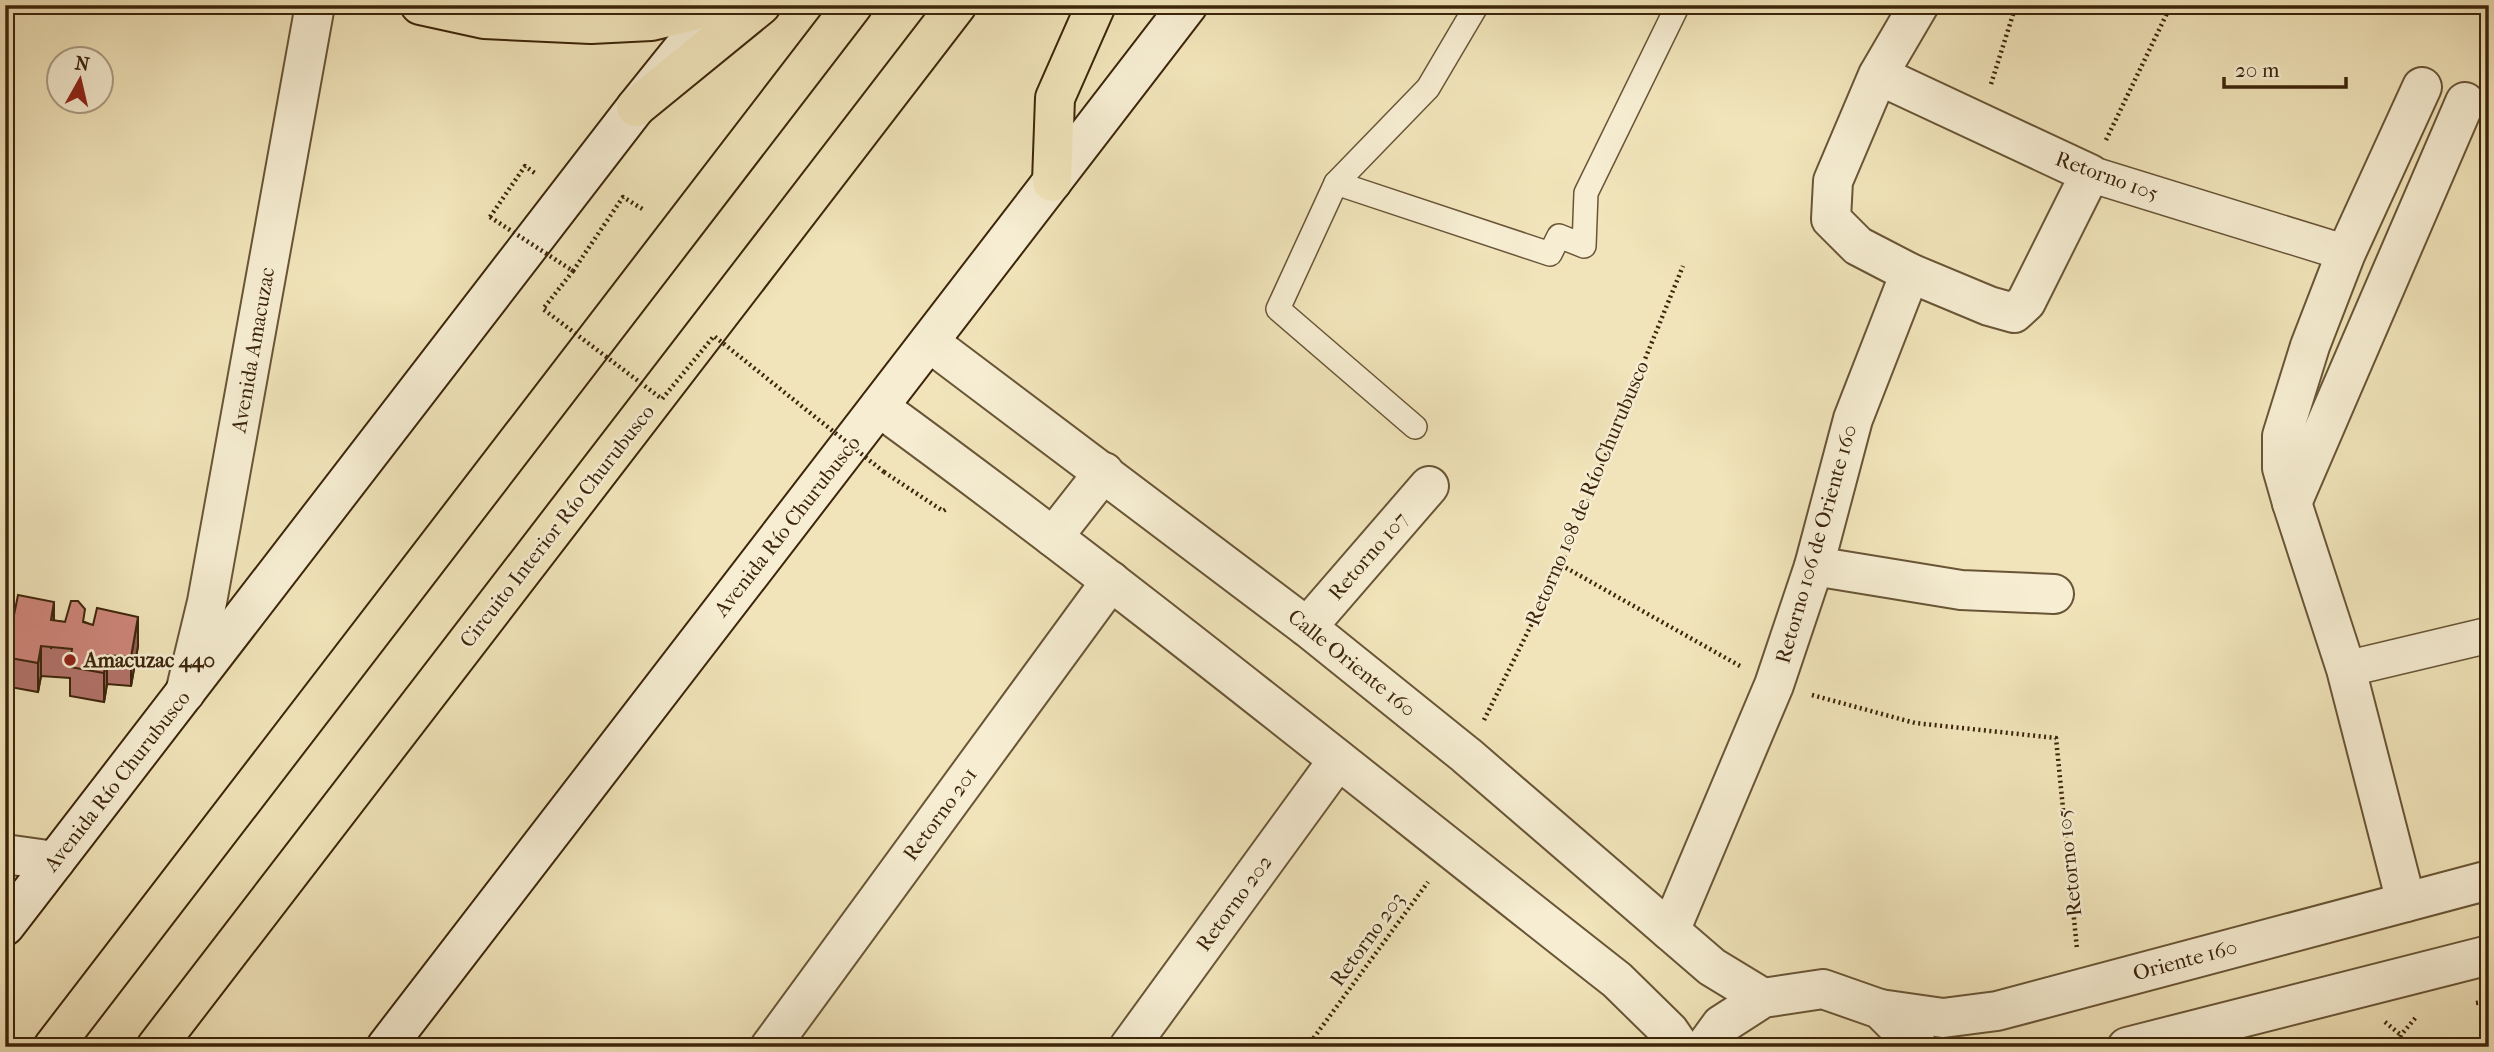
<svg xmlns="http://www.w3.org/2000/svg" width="2494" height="1052" viewBox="0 0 2494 1052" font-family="'IM FELL French Canon',serif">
<rect width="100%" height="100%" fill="#f1e4ba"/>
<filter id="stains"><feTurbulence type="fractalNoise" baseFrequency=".00286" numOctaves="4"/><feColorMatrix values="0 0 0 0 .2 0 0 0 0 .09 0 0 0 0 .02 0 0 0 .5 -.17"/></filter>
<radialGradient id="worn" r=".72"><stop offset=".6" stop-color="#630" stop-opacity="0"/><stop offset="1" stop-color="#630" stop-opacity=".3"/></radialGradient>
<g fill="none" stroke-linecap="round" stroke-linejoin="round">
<defs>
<g id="service">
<path d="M1336,183l214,71 9,-18 25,10 2,-53 92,-188"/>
<path d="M1415,427l-137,-118 58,-126 92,-95 49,-83"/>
</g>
<g id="pedestrian">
<path d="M2090,174l256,79"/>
<path d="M2346,669l143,-34"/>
</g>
<g id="minor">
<path d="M1878,75l212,99 -64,128 -12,11 -25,-7 -79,-33 -52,-27 -27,-27 2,-38 45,-106 41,-70"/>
<path d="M2292,503l173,-401"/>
<path d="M1814,566l147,24 93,4"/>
<path d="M1307,627l122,-141"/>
<path d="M185,693l22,-91 108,-597"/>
<path d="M2406,902l-60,-233 -54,-166 -10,-35v-32l28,-90 36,-93 76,-166"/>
<path d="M1670,931l104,-246 40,-119 39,-147 57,-146"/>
<path d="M770,1047l341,-466"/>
<path d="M1129,1047l209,-287"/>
</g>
<g id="tertiary">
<path d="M929,342l378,285 159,128 246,212 51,31"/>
<path d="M879,407c251,183 493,381 738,573l52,51 11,16"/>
<path d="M1053,537l51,-65"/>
<path d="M5,854l50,7"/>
<path d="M1880,1009l63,9 54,-7 492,-131"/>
<path d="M1705,1047l16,-22 42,-27 60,-9 57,20 38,38"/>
<path d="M2127,1047l362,-92"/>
</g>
<g id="secondary">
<path d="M5,926l631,-819 82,-102"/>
<path d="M386,1047l802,-1042"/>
</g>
<path id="primary" d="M420,5l64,14 107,5 60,-3 66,-16"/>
<g id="motorway">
<path d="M636,107l125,-102"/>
<path d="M1052,182l3,-84 41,-93"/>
<path d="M53,1047l800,-1042"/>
<path d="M156,1047l801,-1042"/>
</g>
</defs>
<use href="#service" stroke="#695536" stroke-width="26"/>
<use href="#pedestrian" stroke="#695536" stroke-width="38"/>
<use href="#minor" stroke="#695536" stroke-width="42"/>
<use href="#tertiary" stroke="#695536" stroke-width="42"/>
<use href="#secondary" stroke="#3c250a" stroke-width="42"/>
<use href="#primary" stroke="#3c250a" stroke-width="42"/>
<use href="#motorway" stroke="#3c250a" stroke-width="42"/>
<g stroke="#3c250a" stroke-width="4.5" stroke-dasharray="2 3.5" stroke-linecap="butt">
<path d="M1991,84l25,-79"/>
<path d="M2106,140l65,-135"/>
<path d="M490,217l35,-51 11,8"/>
<path d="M573,271l50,-74 21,13"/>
<path d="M884,472l59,39 5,-3"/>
<path d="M1561,565l179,101"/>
<path d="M1812,695l103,28 141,15 21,211"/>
<path d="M1484,720l77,-155 122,-299"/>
<path d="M2476,1003l13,-2"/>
<path d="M2385,1022l16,13"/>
<path d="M1307,1047l121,-165"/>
<path d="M2396,1047l5,-12 16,-19"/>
</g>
<use href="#service" stroke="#f6edd2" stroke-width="23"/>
<use href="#pedestrian" stroke="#f6edd2" stroke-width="35"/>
<use href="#minor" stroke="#f6edd2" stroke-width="38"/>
<use href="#tertiary" stroke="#f6edd2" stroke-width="38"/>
<use href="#secondary" stroke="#f6edd2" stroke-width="38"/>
<use href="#primary" stroke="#f1e4ba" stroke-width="38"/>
<use href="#motorway" stroke="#f1e4ba" stroke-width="38"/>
<path stroke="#3c250a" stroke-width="4.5" stroke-dasharray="2 3.5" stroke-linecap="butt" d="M490,217l83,54 -30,38 119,90 52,-63 170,136"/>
</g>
<path fill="#b2736a" stroke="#3c250a" stroke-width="2" d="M5,614l60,8h20l53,24 -7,40 -24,-2 -3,18 -34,-6v-18l-29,-2 -3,16 -28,-5v-20l-5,-1z"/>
<g fill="#915e56" stroke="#3c250a" stroke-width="2">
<path d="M54,602v29l-3,18v-29z"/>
<path d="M138,617v29l-7,40v-29z"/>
<path d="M41,646v30l-3,16v-29z"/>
<path d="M107,655v29l-3,18v-29z"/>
</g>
<path fill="#cf867b" stroke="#3c250a" stroke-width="2" d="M18,595l36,7 -3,18 14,2 6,-21h7l7,8 -2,13 10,3 4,-17 41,9 -7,40 -24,-2 -3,18 -34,-6 2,-18 -31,-3 -3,17 -28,-5 2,-20 -7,-1v-23l9,1z"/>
<circle fill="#8f2418" stroke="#f6edd2" stroke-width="2.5" cx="70" cy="660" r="7"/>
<g text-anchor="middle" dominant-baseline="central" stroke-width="5" stroke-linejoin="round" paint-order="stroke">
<g font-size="21" fill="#3c250a" stroke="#f6edd2">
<text transform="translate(2107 176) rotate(20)">Retorno 105</text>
<text transform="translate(253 350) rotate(-80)">Avenida Amacuzac</text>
<text transform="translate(1587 493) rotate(-67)">Retorno 108 de Río Churubusco</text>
<text transform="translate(557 526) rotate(-52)">Circuito Interior Río Churubusco</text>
<text transform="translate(787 526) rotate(-52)">Avenida Río Churubusco</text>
<text transform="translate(1816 544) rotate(-74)">Retorno 106 de Oriente 160</text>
<text transform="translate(1368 556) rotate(-49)">Retorno 107</text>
<text transform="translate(1352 663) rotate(39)">Calle Oriente 160</text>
<text transform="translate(117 781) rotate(-52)">Avenida Río Churubusco</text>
<text transform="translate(940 814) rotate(-54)">Retorno 201</text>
<text transform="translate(2069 863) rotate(-96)">Retorno 105</text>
<text transform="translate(1234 903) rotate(-54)">Retorno 202</text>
<text transform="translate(1367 939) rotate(-54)">Retorno 203</text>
<text transform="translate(2185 960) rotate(-15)">Oriente 160</text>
</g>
<g font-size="21" font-weight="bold" fill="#3c250a" stroke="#f6edd2" text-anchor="start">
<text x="84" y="660">Amacuzac 440</text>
</g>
</g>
<rect width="2494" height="1052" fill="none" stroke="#f1e4ba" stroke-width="28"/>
<rect x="7" y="7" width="2480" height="1038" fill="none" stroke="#3c250a" stroke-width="3.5"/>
<rect x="14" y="14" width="2466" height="1024" fill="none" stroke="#3c250a" stroke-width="2"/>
<g transform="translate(80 80) rotate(8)"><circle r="33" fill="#f6edd2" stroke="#ac9d82" stroke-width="2"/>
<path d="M0-5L12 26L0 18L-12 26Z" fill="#8f2418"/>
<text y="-10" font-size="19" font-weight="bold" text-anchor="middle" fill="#3c250a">N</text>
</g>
<path d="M2224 77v10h122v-10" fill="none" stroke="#3c250a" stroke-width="3.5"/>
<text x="2235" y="77" font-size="21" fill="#3c250a" stroke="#f6edd2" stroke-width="5" paint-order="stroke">20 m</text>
<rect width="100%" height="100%" filter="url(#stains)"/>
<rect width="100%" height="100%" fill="url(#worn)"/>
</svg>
